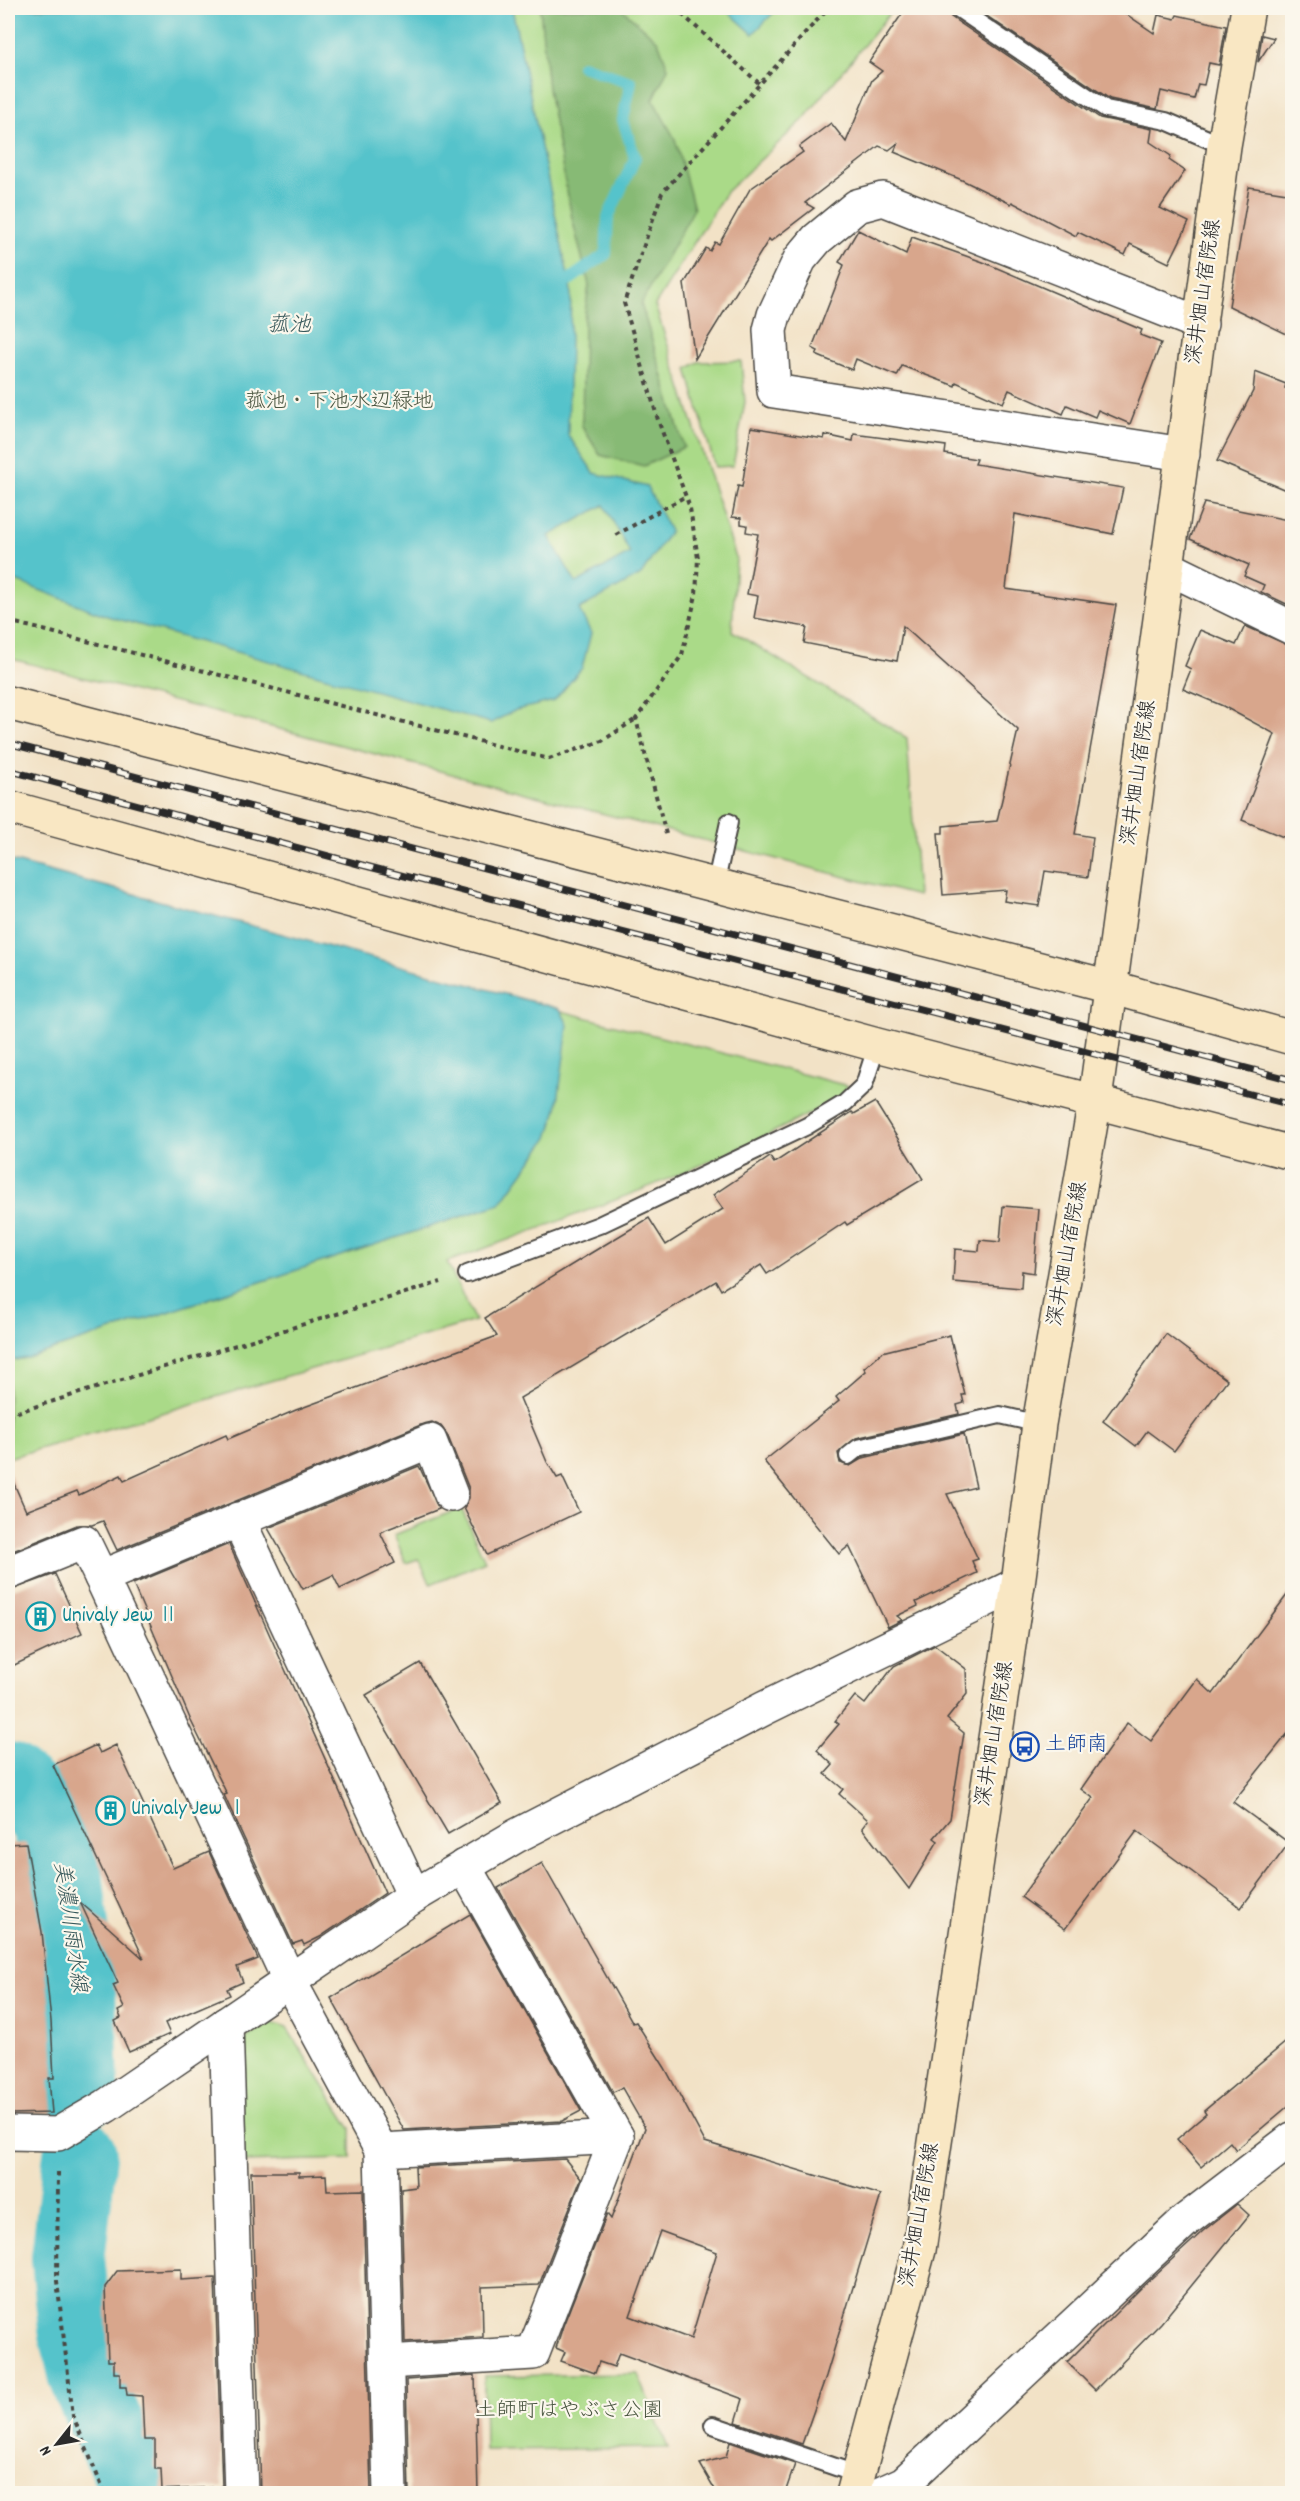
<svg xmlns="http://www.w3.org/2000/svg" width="1300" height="2501" viewBox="0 0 1300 2501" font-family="Dekko,'Klee One',sans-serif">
<rect width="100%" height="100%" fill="#fbf7ec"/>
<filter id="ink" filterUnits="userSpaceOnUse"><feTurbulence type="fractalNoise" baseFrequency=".0167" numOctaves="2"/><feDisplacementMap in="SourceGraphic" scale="12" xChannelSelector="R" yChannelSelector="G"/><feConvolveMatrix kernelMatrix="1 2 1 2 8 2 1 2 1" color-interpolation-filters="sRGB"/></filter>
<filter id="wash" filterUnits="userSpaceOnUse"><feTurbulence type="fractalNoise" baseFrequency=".008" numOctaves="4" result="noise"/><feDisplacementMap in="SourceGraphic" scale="24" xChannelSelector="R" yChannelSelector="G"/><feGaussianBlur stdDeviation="1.35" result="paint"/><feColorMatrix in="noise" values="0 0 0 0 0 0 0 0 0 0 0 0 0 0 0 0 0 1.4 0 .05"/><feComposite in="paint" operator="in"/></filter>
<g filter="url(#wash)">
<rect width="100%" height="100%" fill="#f2e2c6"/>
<g fill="#aada88" stroke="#6a825a" stroke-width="1.5">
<path d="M8,8h886l-91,112 -77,72 -71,113 81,253 -4,73 175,107 11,158 -910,-238z"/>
<path d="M741,361l4,41 -12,64 -18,1 -28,-98 11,-7z"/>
<path d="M8,866l840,220 -8,11c-124,70 -258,116 -393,165l28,59 -467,137z"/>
<path d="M461,1508l24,53 -54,23 -13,-25 -12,4 -12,-28z"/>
<path d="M270,2022l17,6 64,101v30l-110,3 -3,-119z"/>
<path d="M638,2374l30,74 -183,2 -1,-74z"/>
</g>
<path fill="#87ba74" stroke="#597250" stroke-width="1.5" d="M540,8h81l37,33 10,27 -15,32 22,39 19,70 -53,95 43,143 -40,19 -44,-11 -18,-29 2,-106 5,-35 -17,-67 -24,-129z"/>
<g fill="#55c3cb" stroke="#40777b" stroke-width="1.5" fill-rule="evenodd">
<path d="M8,8h504l59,282 -3,145 26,38 53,14 23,44 -29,44 -62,34 12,24 -9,35 -28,33 -38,9 -25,13 -384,-107 -99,-38zM604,505l26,48 -54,30 -27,-47z"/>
<path d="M724,8h54l-25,26z"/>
<path d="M8,860l552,149 8,16 -11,84 -9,29 -48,66 -473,154 -19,3z"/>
</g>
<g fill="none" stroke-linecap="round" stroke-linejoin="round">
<path stroke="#55c3cb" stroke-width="12" d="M569,280l37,-26 2,-37 27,-59 -12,-38 8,-38 -49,-16"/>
<g stroke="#55c3cb" stroke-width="74">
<path d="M8,1779l22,19 15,21 20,46 14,124 3,104"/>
<path d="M80,2155l-12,103 7,70 10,45 10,27 46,94"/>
</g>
</g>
<g id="blocks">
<g fill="#d8a68c" fill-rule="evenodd">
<path d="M906,8h41l4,9 149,101 52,11 -2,13 21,14 -2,4 16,11 -25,37 29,14 -20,41 -39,-19 -5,11 -47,-23 -2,4 -64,-34 -1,2 -49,-24 -68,-28 4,-9 -9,7 -10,-4 -74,57 9,5 -43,33 -2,-2 -74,120 -11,-75 22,-36 4,3 5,-9 4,2 31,-55 53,-37 -4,-5 32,-24 15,19 26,-62 10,-9 -13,-9z"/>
<path d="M975,8h142l37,25 4,-18 17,4 2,-4 49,11 -7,39 -10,-2 -5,22 -6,-1 -4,15 -33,-8 -4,18 -47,-10z"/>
<path d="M1262,35l12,3 -16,24z"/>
<path d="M1249,187l44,7v143l-64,-31z"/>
<path d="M858,230l48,24 6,-17 71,25 159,68 -2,5 21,8 -31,81 -32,-14 -3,7 -28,-12 -4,9 -54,-24 -6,13 -47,-21 -1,4 -53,-20 -5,10 -41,-17 -4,11 -36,-15 2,-4 -6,-3 32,-83 -5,-3z"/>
<path d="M1255,372l31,12 -1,4 8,1v104l-76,-32 36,-70z"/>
<path d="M751,427l73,12 1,-4 28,6 1,-7 92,12 -1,8 32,5 -2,5 148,24 -10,46 -98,-20 -9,75 110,16 -41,229 18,3 -5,40 -43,-6 -6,35 -35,-5 2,-11 -63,5 -5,-62h5v-7l54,-5 21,-91 -115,-104 -6,35 -93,-18 3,-16 -53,-9 4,-22 -11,-2 11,-60 -12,-2 1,-7 -6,-1v-6l-9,-1 6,-31 4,1z"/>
<path d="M1204,503l89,18v86l-32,-15 3,-7 -20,-9 5,-11 -59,-26z"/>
<path d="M1245,626l48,21v194l-51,-21 33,-86 -52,-28 -40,-17 8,-20 -6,-3 15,-36 36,15z"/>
<path d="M875,1102l48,77 -76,46 -2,-3 -78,52 -6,-9 -40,25 -5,-9 -196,117 27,64 10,16 5,-2 17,36 -92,43 -23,-47 5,-10v-9l-22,-55 -6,-8 -9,-4 -9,2 -306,126 -14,-29 -11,4h-15l-69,28v-83l18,41 51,-20 2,4 42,-20 3,6 102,-46 2,4 68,-29 201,-74 -12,-18 106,-65 58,-35 17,27 57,-36 -10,-14 57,-38 4,6 78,-51 2,2z"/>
<path d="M1003,1206l36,3 -5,64 -12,-2 -1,17 -68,-6 2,-33 24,2 1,-11 20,2z"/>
<path d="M1166,1334l61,46 -53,71 -27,-20 -11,15 -33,-25z"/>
<path d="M950,1335l15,60h-3l2,8 -7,2 2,9 -103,24 -18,15 2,10 10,3 13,-8 101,-24 12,53 -29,7 31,65 -6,2 5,12 -61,29 2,4 -21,10 5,4 -14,7 -39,-81 -10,8 -75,-93 75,-60 -3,-4 30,-26 -2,-3 18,-16z"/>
<path d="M419,1466l20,43 -59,23 15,31 -55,26 -7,-14 -30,14 -35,-61z"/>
<path d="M229,1544l156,349 -65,44 -16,8 -2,-4 -9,3 -69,-149 3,-1 -36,-73 -58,-137z"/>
<path d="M55,1574l27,59 -74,35v-77z"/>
<path d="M1293,1587v140l-60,75 56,41 -48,65 -104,-77 -72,98 -44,-32 72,-99 -12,-9 46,-66 24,18 46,-62 16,15z"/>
<path d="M935,1645l31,24 1,25 -20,25 17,14 -14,86 -16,19 4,3 -29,48 -47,-61 6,-8 -29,-26 4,-5 -18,-15 8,-9 -16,-15 22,-26 -4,-3 20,-25 10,8 29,-38z"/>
<path d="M420,1663l82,140 -54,31 -82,-139z"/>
<path d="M96,1745l4,8 16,-8 57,123 36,-16 49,107 -21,8 6,15 -16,7 3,6 -65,28 5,11 -41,18 -14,-31 6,-3 -3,-7 6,-3 -11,-23 5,-2 -38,-81 64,57 -91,-194z"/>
<path d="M26,1843l16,89 9,89 3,57h-5l3,35 -44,1v-270z"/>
<path d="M542,1863l91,160 3,-1 29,46 40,74 176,53 -55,181 -24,68 -66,-22 7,-23 -124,-46 -5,14 -15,-5 -4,11 -34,-12 4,-9 -9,-4 7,-22 44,-112 4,5 34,-91 -23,-40 -9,4 -115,-204zM660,2231l57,21 -26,87 -61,-23z"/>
<path d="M470,1914l111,197 -19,10 -158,9 -73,-132z"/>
<path d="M1293,2036v66l-57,48 -6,-8 -29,25 -24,-28 29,-25 -2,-3z"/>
<path d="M565,2159l16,20 -42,106 -57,2 1,50 -78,5 -4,-153 15,-2 -1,-20z"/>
<path d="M251,2172h48v4l27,-1 1,16 36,-1 8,303h-110z"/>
<path d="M1237,2204l12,11 -88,108 -66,67 -28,-28 77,-77 59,-54z"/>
<path d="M181,2269v11l34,-2 7,209 -60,3 -1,-21h-6v-29h-11l-2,-44 -15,-1 -1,-8h-6v-14h-6v-12h-6l-3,-74 12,-16z"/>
<path d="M475,2375l3,118h-69l-3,-113z"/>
<path d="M730,2442l65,22 -10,29h-68l-17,-29 26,-7z"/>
</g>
</g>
</g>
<g filter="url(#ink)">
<use href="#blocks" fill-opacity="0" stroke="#494642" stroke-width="1.5"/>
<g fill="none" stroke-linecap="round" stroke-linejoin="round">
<defs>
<g id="lane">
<path d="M957,8l149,101 60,12 58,25"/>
<path d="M715,886l14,-64"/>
<path d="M467,1274l132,-49 208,-99 38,-23 19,-18 13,-40"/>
<path d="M848,1456l10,-8 142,-33 39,9"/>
<path d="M713,2425l146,50"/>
</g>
<g id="street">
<path d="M1183,454l-409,-63 -4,-61 4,-15 26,-56 17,-20 40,-33 26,-7 318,125"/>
<path d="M1167,567l125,61"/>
<path d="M238,1519l176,377"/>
<path d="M8,1573l76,-31 17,35"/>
<path d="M226,2024l15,470"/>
<path d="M8,2133l50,1 48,-28 308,-210 102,-60 249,-128 253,-124"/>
<path d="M381,2150l236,-13"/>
<path d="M387,2362l146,-9 84,-216 -153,-271"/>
<path d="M390,2494l-9,-344 -91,-168 -189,-405 329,-136 21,54"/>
<path d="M880,2494l24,-11 282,-263 106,-81"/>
</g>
<g id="secondary">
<path d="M8,703l1102,284 182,51"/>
<path d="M8,807l869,238 415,108"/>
<path d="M853,2494l66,-244 99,-666 21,-160 56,-324 129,-954 24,-138"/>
</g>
</defs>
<use href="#lane" stroke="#494642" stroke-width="20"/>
<use href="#street" stroke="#494642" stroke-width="36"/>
<use href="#secondary" stroke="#494642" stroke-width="36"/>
<g stroke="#494642" stroke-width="4" stroke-dasharray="4.5 4.5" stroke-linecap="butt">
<path d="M675,8l86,77"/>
<path d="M616,535l70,-39"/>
<path d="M8,621l541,138 53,-18 34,-22"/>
<path d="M666,834l-30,-115 46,-64 14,-60 2,-37 -8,-50 -32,-88 -34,-117 38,-110 166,-185"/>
<path d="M8,1415l433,-133"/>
<path d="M58,2172l-1,109 16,135 32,78"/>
</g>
<use href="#lane" stroke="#fff" stroke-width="16"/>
<use href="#street" stroke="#fff" stroke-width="33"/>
<use href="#secondary" stroke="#f9e7c3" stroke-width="33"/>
<defs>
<g id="rail">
<path d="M8,743l1284,337"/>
<path d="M8,770l354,95 930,240"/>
</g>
</defs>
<use href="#rail" stroke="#2b2b2b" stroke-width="7"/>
<use href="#rail" stroke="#fbf7ec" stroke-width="4.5" stroke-dasharray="14" stroke-linecap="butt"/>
</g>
</g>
<defs>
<symbol id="building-ring" viewBox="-11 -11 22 22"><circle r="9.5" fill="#fbf7ec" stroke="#0f9aa8" stroke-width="1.5"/><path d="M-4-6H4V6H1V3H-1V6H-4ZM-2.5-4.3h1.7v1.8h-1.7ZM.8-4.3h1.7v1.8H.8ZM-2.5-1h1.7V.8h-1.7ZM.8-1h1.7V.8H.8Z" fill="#0f9aa8"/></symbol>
<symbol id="bus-ring" viewBox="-11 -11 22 22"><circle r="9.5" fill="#fbf7ec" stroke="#1a4fb4" stroke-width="1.5"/><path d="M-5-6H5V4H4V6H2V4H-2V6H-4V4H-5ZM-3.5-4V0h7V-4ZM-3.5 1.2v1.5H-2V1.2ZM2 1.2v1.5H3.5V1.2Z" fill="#1a4fb4"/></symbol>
</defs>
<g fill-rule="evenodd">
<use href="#building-ring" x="24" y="1600" width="33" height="33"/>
<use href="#bus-ring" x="1008" y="1730" width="33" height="33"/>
<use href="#building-ring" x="94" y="1794" width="33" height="33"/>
</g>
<g text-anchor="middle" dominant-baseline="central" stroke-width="4.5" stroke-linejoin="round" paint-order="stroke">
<g font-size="21" fill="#2b2b2b" stroke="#fbf7ec">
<text transform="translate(1205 292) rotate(-82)">深井畑山宿院線</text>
<text transform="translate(1140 773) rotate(-82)">深井畑山宿院線</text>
<text transform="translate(1069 1254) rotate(-80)">深井畑山宿院線</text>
<text transform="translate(996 1734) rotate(-81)">深井畑山宿院線</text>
<text transform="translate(921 2215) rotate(-80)">深井畑山宿院線</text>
</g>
<g font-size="21" fill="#4b5742" stroke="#fbf7ec">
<text x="339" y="403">菰池・下池水辺緑地</text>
<text x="569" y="2412">土師町はやぶさ公園</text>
</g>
<g font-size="21" fill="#0d838f" stroke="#fbf7ec" text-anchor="start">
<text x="62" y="1617">Univaly Jew Ⅱ</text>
<text x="131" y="1810">Univaly Jew Ⅰ</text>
</g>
<g font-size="21" fill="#164399" stroke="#fbf7ec" text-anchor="start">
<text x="1045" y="1746">土師南</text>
</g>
<g font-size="22" font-style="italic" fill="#38595b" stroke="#fbf7ec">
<text x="289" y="326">菰池</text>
<text transform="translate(69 1927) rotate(82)">美濃川雨水線</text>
</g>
</g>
<rect width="1300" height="2501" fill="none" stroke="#fbf7ec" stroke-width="30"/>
<g transform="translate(57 2444) rotate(239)" stroke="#fbf7ec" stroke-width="4.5" paint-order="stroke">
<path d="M0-4.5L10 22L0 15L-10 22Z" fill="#2b2b2b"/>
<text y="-9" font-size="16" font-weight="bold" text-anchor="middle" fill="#2b2b2b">N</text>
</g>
</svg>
